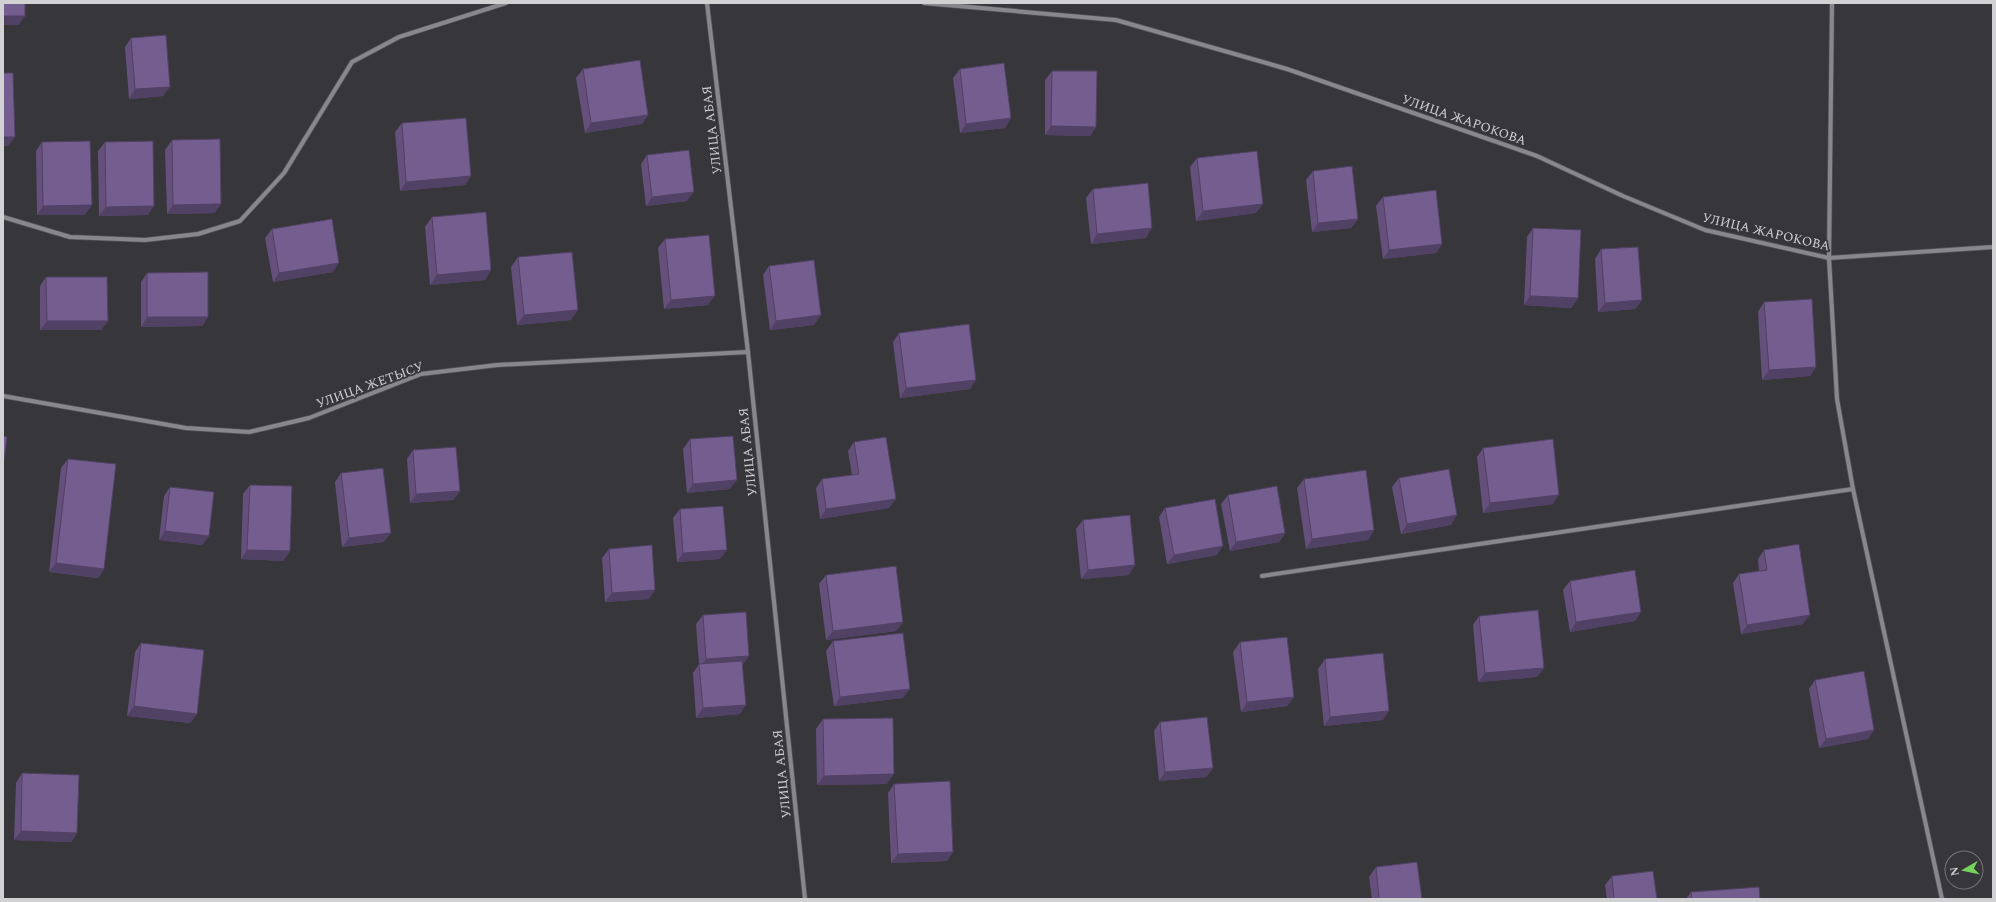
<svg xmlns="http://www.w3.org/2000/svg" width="1996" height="902" viewBox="0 0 1996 902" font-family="Spectral,serif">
<rect width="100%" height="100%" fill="#36363b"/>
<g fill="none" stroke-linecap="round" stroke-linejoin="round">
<defs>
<g id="street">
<path d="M707,3l41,349 57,547"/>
<path d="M924,3l192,17 171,49 250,87 86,40 82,34 124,28 164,-11"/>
<path d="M1832,3l-3,255 8,141 16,90 89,410"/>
<path d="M3,217l67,20 75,3 53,-6 42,-13 44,-48 68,-111 47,-25 107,-34"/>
<path d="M3,396l183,32 63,4 60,-14 112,-44 76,-9 251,-13"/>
<path d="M1262,576l591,-87"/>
</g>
</defs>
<use href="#street" stroke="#545357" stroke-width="5.5"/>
<use href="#street" stroke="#87878d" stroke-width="4"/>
</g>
<g fill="#64507b">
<path d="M131,38l32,58 -34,3 -4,-52z"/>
<path d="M583,69l65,46 -6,9 -57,9 -9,-55z"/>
<path d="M960,69l51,49 -6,10 -45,5 -7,-55z"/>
<path d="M1052,71l44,56 -6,9 -45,-1v-55z"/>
<path d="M402,123l69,53 -6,9 -65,6 -5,-59z"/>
<path d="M172,140l43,73 -48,1 -2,-64z"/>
<path d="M42,142l43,73h-48l-1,-64z"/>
<path d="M105,142l43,73 -49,1 -1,-65z"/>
<path d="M647,155l40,46 -41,5 -5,-42z"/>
<path d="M1197,158l59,55 -60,8 -6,-54z"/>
<path d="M1313,171l45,48 -7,9 -39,4 -6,-52z"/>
<path d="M1093,189l53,49 -55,6 -5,-46z"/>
<path d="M1383,197l59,47 -6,9 -53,6 -7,-53z"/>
<path d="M432,217l59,53 -6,10 -55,5 -5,-58z"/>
<path d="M1533,228l45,70 -7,10 -47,-3 3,-68z"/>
<path d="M272,229l61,43 -60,10 -8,-44z"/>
<path d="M665,239l43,66 -44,4 -6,-61z"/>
<path d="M1601,249l41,51 -7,9 -37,3 -3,-53z"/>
<path d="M518,257l53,63 -54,5 -6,-58z"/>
<path d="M769,266l45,59 -44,5 -7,-55z"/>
<path d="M147,273l61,44 -6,9 -61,1v-45z"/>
<path d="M46,277l62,44 -7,9h-61v-44z"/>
<path d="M1764,302l52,65 -6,9 -48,4 -4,-68z"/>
<path d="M899,333l71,56 -70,9 -7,-56z"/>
<path d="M690,439l40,50 -43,4 -4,-44z"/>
<path d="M854,442l35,66 -69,11 -4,-31 6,-9 30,-4 -4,-24z"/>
<path d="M1483,448l70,56 -70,9 -6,-56z"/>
<path d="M413,450l47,41 -7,9 -43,3 -3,-44z"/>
<path d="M68,459l36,110 -6,9 -49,-6 12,-104z"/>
<path d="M341,473l43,69 -42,5 -7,-65z"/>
<path d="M1399,478l52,47 -50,9 -9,-47z"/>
<path d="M1304,479l70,51 -6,10 -62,9 -9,-61z"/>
<path d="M250,485l40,66 -7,10 -42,-2 2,-65z"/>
<path d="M170,487l39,49 -7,9 -43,-5 5,-44z"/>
<path d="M1228,495l57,38 -6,9 -49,9 -9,-47z"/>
<path d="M1165,508l52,47 -50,9 -8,-47z"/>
<path d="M680,509l40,50 -43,3 -4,-44z"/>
<path d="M1083,520l46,55 -48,4 -5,-50z"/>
<path d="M609,549l40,50 -44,3 -3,-44z"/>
<path d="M1764,550l39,74 -62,10 -8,-51 6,-9 20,-3 -1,-12z"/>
<path d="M826,575l77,47 -7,9 -70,9 -7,-56z"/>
<path d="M1570,581l71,31 -6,9 -65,11 -7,-42z"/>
<path d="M703,615l40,50 -3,49 -44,4 -3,-45 6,-9 -3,-40z"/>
<path d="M1479,616l65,52 -7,9 -59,5 -5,-57z"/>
<path d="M833,641l70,57 -69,8 -8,-55z"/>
<path d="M1240,642l54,55 -7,9 -46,6 -8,-60z"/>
<path d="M141,643l56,71 -7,9 -63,-7 8,-64z"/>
<path d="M1325,659l58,61 -59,6 -6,-57z"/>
<path d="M1815,680l59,50 -6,9 -49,9 -10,-59z"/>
<path d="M823,719l64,65 -70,1 -1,-56z"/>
<path d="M1160,722l53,46 -7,9 -47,4 -5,-50z"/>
<path d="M22,773l55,60 -6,9 -57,-2 2,-57z"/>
<path d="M894,784l59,68 -6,9 -56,2 -3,-70z"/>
<path d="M1376,867l46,32h-50l-3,-22z"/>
<path d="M1612,876l45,23h-50l-2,-14z"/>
<path d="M1691,892l69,7h-74z"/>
</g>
<g fill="#514164">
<path d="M3,16h22l-6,9h-16z"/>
<path d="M170,87l-7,9 -34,3 6,-10z"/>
<path d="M648,115l-6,9 -57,9 6,-10z"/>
<path d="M1011,118l-6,10 -45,5 6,-9z"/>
<path d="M1051,126l45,1 -6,9 -45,-1z"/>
<path d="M3,137h12l-7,9h-5z"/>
<path d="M471,176l-6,9 -65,6 6,-9z"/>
<path d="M694,192l-7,9 -41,5 6,-9z"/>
<path d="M221,204l-6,9 -48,1 6,-9z"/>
<path d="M1263,204l-7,9 -60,8 7,-10z"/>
<path d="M92,205l-7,10h-48l6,-9z"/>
<path d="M154,206l-6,9 -49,1 7,-9z"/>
<path d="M1358,219l-7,9 -39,4 6,-9z"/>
<path d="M1152,228l-6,10 -55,6 6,-10z"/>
<path d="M1442,244l-6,9 -53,6 6,-9z"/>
<path d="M339,263l-6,9 -60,10 6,-9z"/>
<path d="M491,270l-6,10 -55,5 7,-10z"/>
<path d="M715,296l-7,9 -44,4 7,-9z"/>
<path d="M1530,296l48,2 -7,10 -47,-3z"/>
<path d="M1642,300l-7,9 -37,3 7,-9z"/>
<path d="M578,310l-7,10 -54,5 7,-10z"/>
<path d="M821,315l-7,10 -44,5 6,-9z"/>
<path d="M147,317h61l-6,9 -61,1z"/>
<path d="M47,321h61l-7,9h-61z"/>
<path d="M1816,367l-6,9 -48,4 7,-10z"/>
<path d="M976,380l-6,9 -70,9 6,-10z"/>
<path d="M737,480l-7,9 -43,4 6,-9z"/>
<path d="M460,491l-7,9 -43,3 6,-9z"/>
<path d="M1559,495l-6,9 -70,9 7,-10z"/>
<path d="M896,499l-7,9 -69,11 6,-10z"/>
<path d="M1457,515l-6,10 -50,9 6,-10z"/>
<path d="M1374,530l-6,10 -62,9 6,-10z"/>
<path d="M165,531l44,5 -7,9 -43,-5z"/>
<path d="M391,533l-7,9 -42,5 7,-9z"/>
<path d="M1285,533l-6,9 -49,9 6,-9z"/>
<path d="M1223,546l-6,9 -50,9 7,-9z"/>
<path d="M247,550l43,1 -7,10 -42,-2z"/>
<path d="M727,550l-7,9 -43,3 6,-9z"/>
<path d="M56,563l48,6 -6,9 -49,-6z"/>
<path d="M1135,565l-6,10 -48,4 7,-9z"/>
<path d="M655,590l-6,9 -44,3 7,-9z"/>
<path d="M1641,612l-6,9 -65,11 6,-10z"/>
<path d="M1810,615l-7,9 -62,10 6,-9z"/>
<path d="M903,622l-7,9 -70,9 7,-9z"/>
<path d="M749,656l-6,9 -43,3 6,-9z"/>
<path d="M1544,668l-7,9 -59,5 7,-9z"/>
<path d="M910,689l-7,9 -69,8 6,-9z"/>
<path d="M1294,697l-7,9 -46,6 6,-10z"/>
<path d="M746,705l-6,9 -44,4 7,-10z"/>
<path d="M134,706l63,8 -7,9 -63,-7z"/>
<path d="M1389,711l-6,9 -59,6 6,-9z"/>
<path d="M1874,730l-6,9 -49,9 7,-9z"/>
<path d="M1213,768l-7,9 -47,4 6,-9z"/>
<path d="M894,774l-7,10 -70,1 7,-9z"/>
<path d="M21,831l56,2 -6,9 -57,-2z"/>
<path d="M953,852l-6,9 -56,2 7,-9z"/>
</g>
<g fill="#745d8f" stroke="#514164">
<rect x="3" y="3" width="22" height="13"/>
<path d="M166,35l4,52 -35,2 -4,-51z"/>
<path d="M640,60l8,55 -57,8 -8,-54z"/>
<path d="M1004,63l7,55 -45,6 -6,-55z"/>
<path d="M1052,71h45l-1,56 -45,-1z"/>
<path d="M3,73h10l2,64h-12z"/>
<path d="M466,118l5,58 -65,6 -4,-59z"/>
<path d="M220,139l1,65 -48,1 -1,-65z"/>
<path d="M90,141l2,64 -49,1 -1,-64z"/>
<path d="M153,141l1,65 -48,1 -1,-65z"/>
<path d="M689,150l5,42 -42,5 -5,-42z"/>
<path d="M1257,151l6,53 -60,7 -6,-53z"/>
<path d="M1352,166l6,53 -40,4 -5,-52z"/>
<path d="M1148,183l4,45 -55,6 -4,-45z"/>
<path d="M1436,190l6,54 -53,6 -6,-53z"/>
<path d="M486,212l5,58 -54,5 -5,-58z"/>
<path d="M332,219l7,44 -60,10 -7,-44z"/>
<path d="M1533,228l48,2 -3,68 -48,-2z"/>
<path d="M709,235l6,61 -44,4 -6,-61z"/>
<path d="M1638,247l4,53 -37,3 -4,-54z"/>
<path d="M572,252l6,58 -54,5 -6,-58z"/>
<path d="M814,260l7,55 -45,6 -7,-55z"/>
<path d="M208,272v45h-61v-44z"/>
<path d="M46,277h61l1,44h-61z"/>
<path d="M1812,299l4,68 -47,3 -5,-68z"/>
<path d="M969,324l7,56 -70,8 -7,-55z"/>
<path d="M3,436l4,1 -4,30z"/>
<path d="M733,436l4,44 -44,4 -3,-45z"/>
<path d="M886,437l10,62 -70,10 -4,-30 37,-5 -5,-32z"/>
<path d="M1553,439l6,56 -69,8 -7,-55z"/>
<path d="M456,447l4,44 -44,3 -3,-44z"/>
<path d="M68,459l48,5 -12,105 -48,-6z"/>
<path d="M383,468l8,65 -42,5 -8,-65z"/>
<path d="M1449,469l8,46 -50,9 -8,-46z"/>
<path d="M1366,470l8,60 -62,9 -8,-60z"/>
<path d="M250,485l42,1 -2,65 -43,-1z"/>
<path d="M1277,486l8,47 -49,9 -8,-47z"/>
<path d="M170,487l44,5 -5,44 -44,-5z"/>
<path d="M1215,499l8,47 -49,9 -9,-47z"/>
<path d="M723,506l4,44 -44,3 -3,-44z"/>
<path d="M1130,515l5,50 -47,5 -5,-50z"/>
<path d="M1799,544l11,71 -63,10 -8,-51 28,-4 -3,-20z"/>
<path d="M652,545l3,45 -43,3 -3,-44z"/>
<path d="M896,566l7,56 -70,9 -7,-56z"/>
<path d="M1635,570l6,42 -65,10 -6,-41z"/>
<path d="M1538,610l6,58 -59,5 -6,-57z"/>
<path d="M746,612l3,44 -43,3 -3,-44z"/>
<path d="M903,633l7,56 -70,8 -7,-56z"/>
<path d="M1287,637l7,60 -47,5 -7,-60z"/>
<path d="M141,643l63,7 -7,64 -63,-8z"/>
<path d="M1383,653l6,58 -59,6 -5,-58z"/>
<path d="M742,661l4,44 -43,3 -4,-44z"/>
<path d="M1864,671l10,59 -48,9 -11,-59z"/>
<path d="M1207,717l6,51 -48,4 -5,-50z"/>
<path d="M893,718l1,56 -70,2 -1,-57z"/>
<path d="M22,773l57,2 -2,58 -56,-2z"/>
<path d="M950,781l3,71 -55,2 -4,-70z"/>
<path d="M1417,862l5,37h-43l-3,-32z"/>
<path d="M1653,871l4,28h-43l-2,-23z"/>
<path d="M1759,887l1,12h-68l-1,-7z"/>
</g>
<g text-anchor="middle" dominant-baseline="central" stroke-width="3.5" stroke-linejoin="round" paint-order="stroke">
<g font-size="13" fill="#d1d1d4" stroke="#36363b">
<text transform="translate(1464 120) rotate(19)">УЛИЦА ЖАРОКОВА</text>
<text transform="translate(712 130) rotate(-97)">УЛИЦА АБАЯ</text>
<text transform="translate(1766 232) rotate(13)">УЛИЦА ЖАРОКОВА</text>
<text transform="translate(370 385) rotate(-20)">УЛИЦА ЖЕТЫСУ</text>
<text transform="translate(748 452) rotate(-96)">УЛИЦА АБАЯ</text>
<text transform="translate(782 774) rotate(-96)">УЛИЦА АБАЯ</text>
</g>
</g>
<rect width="1996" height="902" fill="none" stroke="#d1d1d4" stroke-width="8"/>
<g transform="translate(1964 870) rotate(261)"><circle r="19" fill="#36363b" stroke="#747478"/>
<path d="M0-3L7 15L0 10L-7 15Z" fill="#76d25a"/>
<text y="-6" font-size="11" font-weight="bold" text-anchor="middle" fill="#d1d1d4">N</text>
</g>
</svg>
